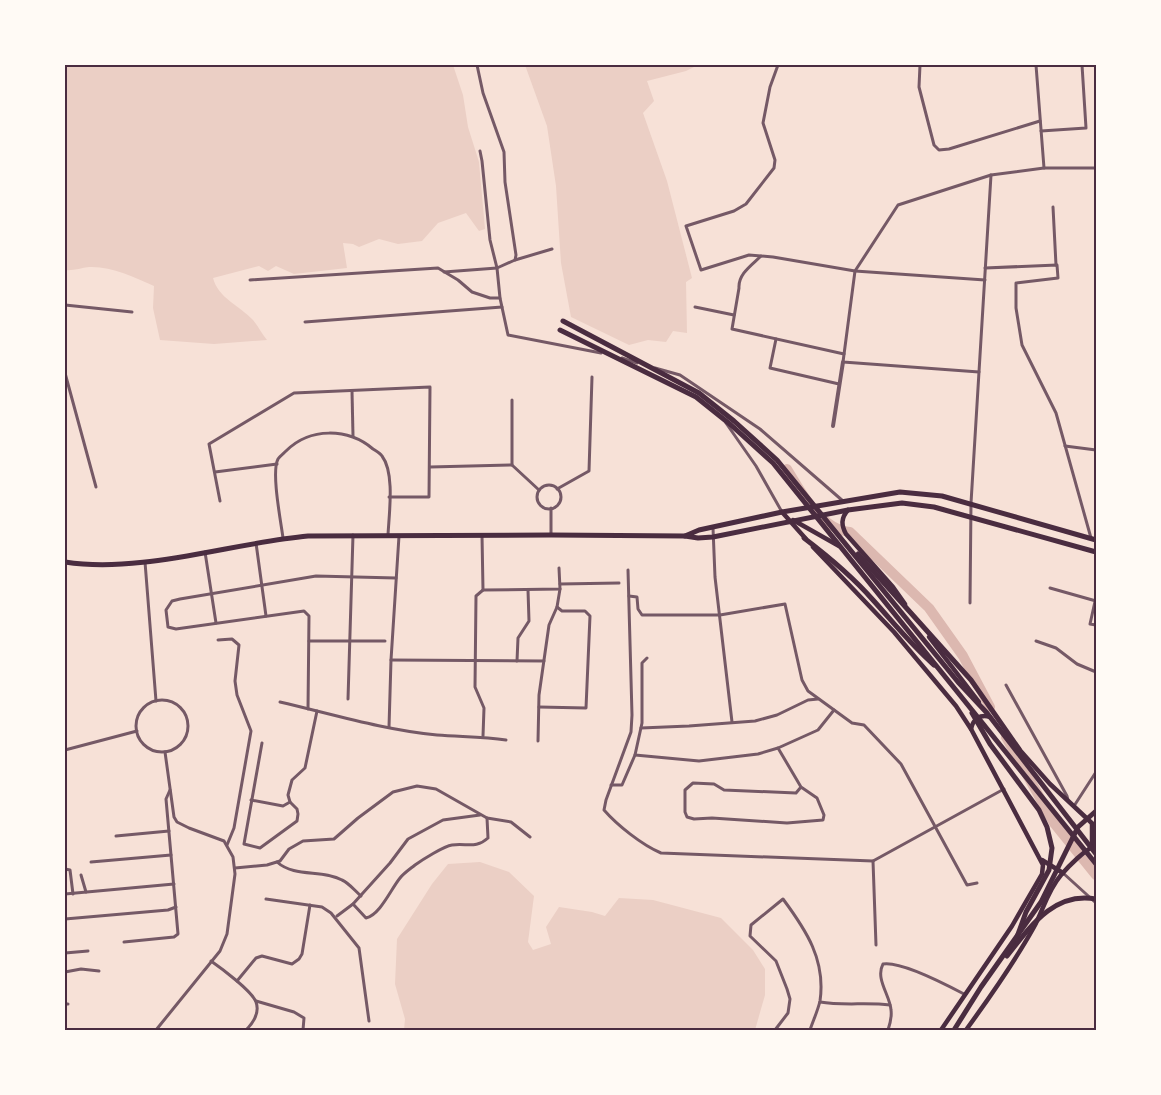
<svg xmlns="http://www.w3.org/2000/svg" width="1161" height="1095" viewBox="0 0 1161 1095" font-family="Manrope,sans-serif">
<rect width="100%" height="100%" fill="#f7e1d7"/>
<g fill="#ebcfc5">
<path d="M65,65h388l10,30 5,32 11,35 6,67 -6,2 -13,-18 -28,10 -16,18 -24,3 -19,-5 -20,8 -6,-3 -10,-1 4,25 -53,6 -18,-8 -8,5 -9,-5 -46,12c5,20 27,28 40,42 5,6 9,14 14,20l-53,4 -54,-4 -7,-32 1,-22c-20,-9 -43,-20 -65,-19 -8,1 -16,4 -24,3z"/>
<path d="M525,65h173l-12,6 -39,10 7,20 -11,12 24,68 25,97 -6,4 1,51 -14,-2 -7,11 -18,-2 -19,5 -58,-28 -10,-54 -5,-77 -9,-60z"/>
<path d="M480,862l29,10 25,24 -6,46 5,8 18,-6 -5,-17 13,-20 33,5 13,4 14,-18 34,2 68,18 32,32 12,19v26l-10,35h-351l1,-11 -10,-35 2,-45 35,-55 16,-20z"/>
</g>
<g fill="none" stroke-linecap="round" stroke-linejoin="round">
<g stroke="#dcb8b0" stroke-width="10">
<path d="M787,469c14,23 33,60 63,63l79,76 34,48 27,51"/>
<path d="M1006,737l48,86 42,52"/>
</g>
<g stroke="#755966" stroke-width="3">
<path d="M778,65l-8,22 -7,36 12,37 -1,8 -28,36 -12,7 -48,15 15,44 48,-15 24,2 82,14 130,9"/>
<path d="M920,65l-1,22 15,58 5,5 10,-1 91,-28"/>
<path d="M1036,65l8,103"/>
<path d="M1041,131l45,-3 -4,-63"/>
<path d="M480,151l2,10 8,79 7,28 3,30 8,37 93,18"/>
<path d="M1053,207l3,58"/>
<path d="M761,256c-9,9 -23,18 -22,32l-7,41 112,25"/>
<path d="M515,260l37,-11"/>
<path d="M985,268l72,-3 1,13 -42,5v25l6,37 34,68 35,125"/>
<path d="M444,272l53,-4 18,-8 1,-5 -11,-73 -1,-30 -21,-59 -6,-28"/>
<path d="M250,280l188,-12 20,12 14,12 18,6h10"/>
<path d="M65,305l67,7"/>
<path d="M695,307l39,8"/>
<path d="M305,322l197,-15"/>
<path d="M776,339l-6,29 69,16"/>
<path d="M622,358l15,5"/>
<path d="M655,368l25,7 80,54 83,72"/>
<path d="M979,372l-136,-10 12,-91 43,-66 93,-30 53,-7h52"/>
<path d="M65,373l31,114"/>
<path d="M352,391l1,45"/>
<path d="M512,400v65l27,25"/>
<path d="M726,423l30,43 26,46"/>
<path d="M1065,446l31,4"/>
<path d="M430,467l82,-2"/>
<path d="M215,472l62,-8"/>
<circle cx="549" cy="497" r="12"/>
<path d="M557,489l32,-18 3,-94"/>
<path d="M220,501l-11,-57 85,-51 136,-6 -1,110h-40"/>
<path d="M713,528l2,49 17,145"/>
<path d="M482,535l1,55 77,-1 -1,-21"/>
<path d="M551,535v-27"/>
<path d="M283,538c-2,-16 -12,-66 -5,-79 2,-3 6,-6 8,-8 24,-24 62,-23 87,-2 3,2 7,4 9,7 13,17 7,58 6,79"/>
<path d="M256,543l10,73"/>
<path d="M205,552l11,71"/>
<path d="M145,562l11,139"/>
<path d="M628,570l4,145 -1,17 -25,68 -2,10c13,15 38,35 57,43l212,8 131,-72"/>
<path d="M560,584l59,-1"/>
<path d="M1050,588l46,13"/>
<path d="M483,590l-7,6 -1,91 9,21 -1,28"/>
<path d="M629,596l8,1 1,12 4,6h78l65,-11 17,76 6,11 44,32 12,2 37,39 66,121 10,-2"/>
<path d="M1096,597l-6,27 6,1"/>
<path d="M970,603l1,-100 20,-328"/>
<path d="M218,640l14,-1 7,6 -4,36 2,14 14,36 -17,97 -7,17"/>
<path d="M309,641h76"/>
<path d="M1036,641l20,7 21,16 19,8"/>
<path d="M391,660l153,1"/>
<path d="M517,661l1,-23 11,-17 -1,-31"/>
<path d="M1006,685l61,111 1,4"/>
<path d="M348,699l5,-164"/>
<circle cx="162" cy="726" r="26"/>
<path d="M280,702c52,12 104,28 157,33 23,2 46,1 69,5"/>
<path d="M539,707l47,1 4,-92 -5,-5h-23l-5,-4"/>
<path d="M308,709l1,-93 -5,-5 -128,18 -8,-2 -2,-17 6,-9 8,-2 136,-23 80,2"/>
<path d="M389,727l2,-67 8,-124"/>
<path d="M641,728l48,-2 66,-5 22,-6 31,-15 10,-1"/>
<path d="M538,741l1,-46 10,-70 8,-18 3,-18"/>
<path d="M262,743l-18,101 16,4 37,-27 1,-7 -1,-5 -7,-7 -2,-7 4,-15 13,-12 12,-57"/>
<path d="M778,748l23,39 16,11 7,17 -1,5 -36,3 -75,-5 -18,1 -7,-2 -2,-5v-22l8,-7 21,1 10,6 72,3 5,-6"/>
<path d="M65,750l72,-19"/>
<path d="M635,755l64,6 59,-7 20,-6 40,-18 16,-20"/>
<path d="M611,785h11l13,-30 7,-32v-60l5,-5"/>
<path d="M251,800l32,6 7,-4"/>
<path d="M1074,806l22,-34"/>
<path d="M116,836l53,-5"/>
<path d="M873,861l3,84"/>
<path d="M91,862l80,-7"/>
<path d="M277,862c18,16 45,7 65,18 7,3 13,11 19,16"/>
<path d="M235,868l32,-3 13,-4 9,-12 14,-8 31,-2 24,-21 35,-26 24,-6 19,3 51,29 24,4 19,15"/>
<path d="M65,869l5,1 3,24"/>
<path d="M1063,873l33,30"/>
<path d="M81,875l5,17"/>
<path d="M65,894l109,-10"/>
<path d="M266,899l56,8 9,6 28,35 10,73"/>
<path d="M353,904l13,14c14,-3 25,-29 34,-40 4,-5 10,-9 15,-13 7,-5 29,-19 37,-20 15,-2 24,4 36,-7l-1,-20"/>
<path d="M337,916l16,-12 37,-41 18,-24 35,-19 37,-5"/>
<path d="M65,919l103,-9 8,-3"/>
<path d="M124,942l50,-5 4,-3 -12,-135 4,-9"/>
<path d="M65,953l23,-2"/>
<path d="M211,961c10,7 41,30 45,41 4,11 -3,21 -10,28"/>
<path d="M65,972l16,-3 18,2"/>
<path d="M237,981l19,-23 6,-2 30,8 7,-5 3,-5 8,-49"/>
<path d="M256,1001l38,11 10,6 -1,12"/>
<path d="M820,1002c23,4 47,0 70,3"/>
<path d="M65,1004h3"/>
<path d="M156,1030l64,-79 7,-17 8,-60 -2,-17 -9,-16 -35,-13 -12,-6 -3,-5 -9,-65"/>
<path d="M775,1030l13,-17 2,-14 -3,-10 -11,-28 -26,-25 1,-11 32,-26c23,31 43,61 37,102 -2,9 -7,20 -10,29"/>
<path d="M888,1030c2,-6 4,-13 3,-20 -1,-15 -16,-31 -8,-46 17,-3 64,21 81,30"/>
</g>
<path stroke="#755966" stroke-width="4" d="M833,426l10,-64"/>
<g stroke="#4a2c40" stroke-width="4.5">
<path d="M848,510c-7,8 -7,15 -2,24l47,53 12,17"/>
<path d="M782,512l24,27"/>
<path d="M793,520l46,26"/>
<path d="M813,547l81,85 62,74 15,23 72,136 -1,9 -30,52 -71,104"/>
<path d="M929,637l50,65"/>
<path d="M971,729c2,-10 9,-15 19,-12"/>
<path d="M1018,748l32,36 46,43"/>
<path d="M1092,824v23"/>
<path d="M1042,860l21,13"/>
<path d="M966,1030c24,-33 48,-67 68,-103 9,-17 14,-37 27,-52 6,-7 26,-28 35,-29"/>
</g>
<g stroke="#4a2c40" stroke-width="5">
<path d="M685,536l14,-6 83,-18 118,-20 42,4 154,44"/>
<path d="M65,562c76,12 166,-19 243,-26l243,-1 134,1 13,2 15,-1 135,-27 54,-7 32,4 162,45"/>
</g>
<g stroke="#4a2c40" stroke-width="5">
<path d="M563,321l136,72 35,28 43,39 181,222 29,31 109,141"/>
<path d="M560,330l136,67 35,28 42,38 323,401"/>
<path d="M804,538c25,19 48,38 69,62 20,22 38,45 61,65"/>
<path d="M858,554l113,126 48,69"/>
<path d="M972,713l18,31 49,66 8,17 5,21 -3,22 -23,42 -9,25"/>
<path d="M1007,956c23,-29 47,-65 89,-57"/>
<path d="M954,1030l27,-43 60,-85 37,-75 18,-16"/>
</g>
</g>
<rect width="1161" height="1095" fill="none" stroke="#fffaf5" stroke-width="132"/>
<rect x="66" y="66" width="1029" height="963" fill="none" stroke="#4a2c40" stroke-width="2"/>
</svg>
